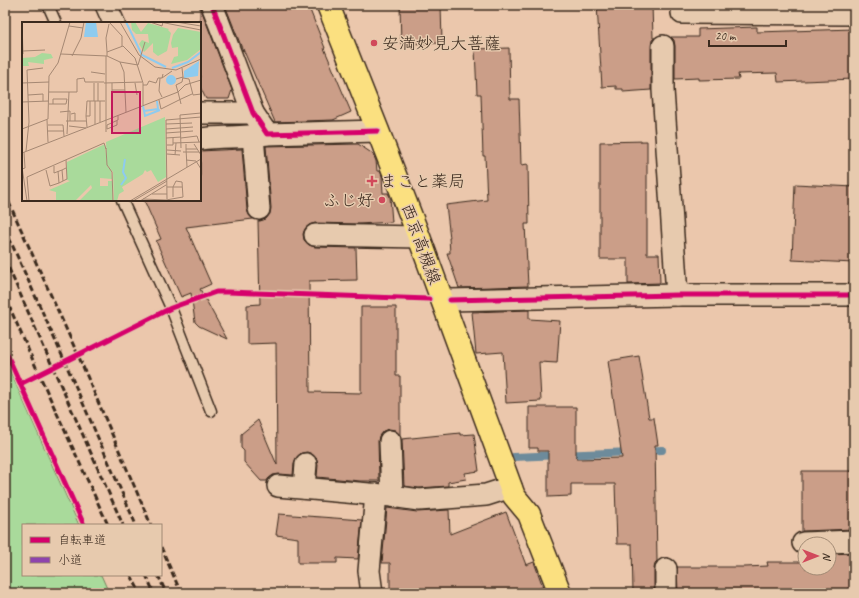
<svg xmlns="http://www.w3.org/2000/svg" width="859" height="598" viewBox="0 0 859 598" font-family="Caveat,'Klee One',sans-serif">
<rect width="100%" height="100%" fill="#ebc7ac"/>
<filter id="ink" filterUnits="userSpaceOnUse"><feTurbulence type="fractalNoise" baseFrequency=".025" numOctaves="2"/><feDisplacementMap in="SourceGraphic" scale="8" xChannelSelector="R" yChannelSelector="G"/><feConvolveMatrix kernelMatrix="1 2 1 2 8 2 1 2 1" color-interpolation-filters="sRGB"/></filter>
<g filter="url(#ink)">
<path fill="#a9da9b" stroke="#72825c" d="M5,360l74,165h-56v50h78l8,18h-104z"/>
<g fill="none" stroke-linecap="round" stroke-linejoin="round">
<g stroke="#6d8b9b" stroke-width="8">
<path d="M645,451l17,-1"/>
<path d="M514,457l117,-5"/>
</g>
</g>
<g fill="#cb9e88" stroke="#3b2a1e">
<path d="M200,5l1,4 31,81 -3,9h-23l-6,-12z"/>
<path d="M225,5h83l17,43h-1l27,64 -18,8 -58,2 -32,-73v2z"/>
<path d="M400,5h41l1,38 -41,1z"/>
<path d="M597,5h55l1,33h2l-3,2 -1,6v44l-28,2v-3h-7v-3l-14,1z"/>
<path d="M757,27v5l97,-3v50l-76,3 -1,-9 -39,1 1,5 -40,1v-2l-24,1v-33l-1,-6 -3,-3h27v-8z"/>
<path d="M509,48l1,51h9l2,66 7,-1 1,60h-4l3,62 -69,2 -12,-35h3l-1,-15h1l-4,-33 41,-5 -2,-44h-2l-2,-62h-4l-2,-45z"/>
<path d="M647,141v113h12l1,29 -32,1v-25h-28v-117z"/>
<path d="M358,144l15,10 3,7 1,10h3l2,5 1,17h5l2,4 2,25 -33,2 -44,-1 -6,2 -4,4 -2,5 1,6 5,5 6,2 41,1 1,32 -48,1 1,111 51,1v-86h35v69h4v59l-5,-5 -6,-1 -6,2 -4,5 -1,5 1,40h-19l-43,-4 1,-12 -1,-6 -5,-5 -5,-2 -6,1 -5,5 -2,5 -1,12 -14,-1 -6,1 -5,4 -1,2h-6l-17,-19v-11l-3,-3v-14l17,-14 19,45 -1,-122 -29,1v-39l13,-1 -2,-83h2l6,-2 4,-5 1,-6 -5,-62z"/>
<path d="M242,149l5,61 2,5 4,4 -67,8 25,57 -11,5 27,50 -28,-13 -4,-4 -4,-29 -10,4 -25,-56 5,-2 -17,-39h56v-49z"/>
<path d="M795,184l59,3v76l-62,-3z"/>
<path d="M529,310v9l31,2 -3,42 -18,-1 2,39 -35,2 -3,-51 -27,2 -4,-42z"/>
<path d="M639,356l10,62h5l4,27h-3l2,116 -2,2 -1,6v24h-21l-1,-49h-15l-2,-60h-44v12l-23,1v-46h-10v-3h-9v-41h47v50h1v2l45,-1 -14,-97z"/>
<path d="M460,433v2l14,-1 5,37 -14,2 1,6 -18,3v4l-29,2 -15,-2 -2,-47z"/>
<path d="M802,471h52v58l-52,2z"/>
<path d="M387,508l30,4 32,-2 1,24 56,-22 20,53 8,-3 9,25 -17,6h-136v-30h-8z"/>
<path d="M279,514l83,6 -4,39 -21,-1v5h-39v-25l-22,-3z"/>
<path d="M854,553v40h-176l-1,-26h68l23,-1 -1,-4h35v-7h3v13h24v-14z"/>
</g>
<g fill="none" stroke-linecap="round" stroke-linejoin="round">
<defs>
<g id="lane">
<path d="M48,5l8,18"/>
<path d="M122,200l49,108 40,103"/>
</g>
<g id="street">
<path d="M106,5l8,18"/>
<path d="M212,5l12,31 29,77 14,21 111,-3"/>
<path d="M682,13l172,1"/>
<path d="M663,46v44l14,205"/>
<path d="M200,113h53"/>
<path d="M253,136l6,73"/>
<path d="M200,139c22,-3 45,-1 67,-5"/>
<path d="M315,235l104,2"/>
<path d="M450,300l227,-5h177"/>
<path d="M390,441l2,55"/>
<path d="M278,486l114,10 27,4 67,-5 25,-8"/>
<path d="M304,488l2,-24"/>
<path d="M803,543l51,-2"/>
<path d="M372,593l-3,-22 7,-77"/>
<path d="M666,593v-24"/>
</g>
<path id="primary" d="M328,5l50,126 41,106 95,259 15,18 31,79"/>
</defs>
<use href="#lane" stroke="#3b2a1e" stroke-width="13"/>
<use href="#street" stroke="#3b2a1e" stroke-width="24"/>
<use href="#primary" stroke="#3b2a1e" stroke-width="25"/>
<use href="#lane" stroke="#e7caae" stroke-width="10"/>
<use href="#street" stroke="#e7caae" stroke-width="21"/>
<use href="#primary" stroke="#fbe080" stroke-width="22"/>
<g stroke="#3b2a1e" stroke-width="3" stroke-dasharray="6 3" stroke-linecap="butt">
<path d="M5,194l73,161 73,170"/>
<path d="M5,229l60,133 71,163"/>
<path d="M5,260l118,265"/>
<path d="M5,297l34,77 69,151"/>
<path d="M161,547l20,46"/>
<path d="M131,575l9,18"/>
<path d="M146,575l8,18"/>
<path d="M158,575l8,18"/>
</g>
<path stroke="#8e44ad" stroke-width="4" stroke-dasharray="8 4" stroke-linecap="butt" d="M5,590l3,3"/>
<defs>
<g id="cycleway">
<path d="M212,5l12,31 29,77 14,21 111,-3"/>
<path d="M450,300l227,-5h177"/>
<path d="M5,350l79,175"/>
<path d="M20,384l151,-76 8,-3 37,-13h12l201,7"/>
</g>
</defs>
<use href="#cycleway" stroke="#e7caae" stroke-width="8"/>
<use href="#cycleway" stroke="#d6006c" stroke-width="5"/>
</g>
</g>
<g fill="#d1495b" stroke="#e7caae" stroke-width="1.5">
<circle cx="374" cy="43" r="4"/>
<path d="M370 175h4v4h4v4h-4v4h-4v-4h-4v-4h4z"/>
<circle cx="382" cy="200" r="4"/>
</g>
<g text-anchor="middle" dominant-baseline="central" stroke-width="3" stroke-linejoin="round" paint-order="stroke">
<g font-size="17" fill="#3b2a1e" stroke="#e7caae" text-anchor="start">
<text x="382" y="43">安満妙見大菩薩</text>
<text x="380" y="181">まこと薬局</text>
<text x="374" y="200" text-anchor="end">ふじ好</text>
</g>
<g font-size="17" fill="#3b2a1e" stroke="#e7caae">
<text transform="translate(421 244) rotate(70)">西京高槻線</text>
</g>
</g>
<g transform="translate(22 22)">
<rect width="179" height="179" fill="#ebc7ac"/>
<path d="M109,0h4l6,10 7,-9 21,6 -1,1 3,3 -4,18 -9,5 -5,-4v-9l-9,9 -5,-8 3,-4 7,3 -1,-9h-12l-4,-4zM156,6l23,4v17l-14,11 -16,4 3,-7 4,-1v-9l-6,1 -1,-5 2,-8zM20,31l9,1 2,4 -9,2v4l-16,-2 1,4h-7v-8l13,-1zM143,95l1,60 -8,5 -7,-12 -4,2 -2,-2 -2,4 -21,13 2,4 -5,3 -2,7h-3l-1,-29 -6,-7 -1,-23zM83,122l2,22 4,4 1,9 -12,-1v8h8v-5h4l1,20h-34l13,-13 -1,-3 -16,16h-19v-9l-7,-2 21,-9 -3,-1v-18z" fill="#a9da9b"/>
<path d="M64,0h10l2,15h-14zM177,39l-1,15 -14,2v-7zM144 58a5 5 0 1 1 10 0a5 5 0 1 1-10 0Z" fill="#8ecbef"/>
<path fill="none" stroke="#8ecbef" stroke-width="2" d="M104,0l16,33 24,12M150,46l16,-6 13,-10M121,84l2,10 15,-6M122,89l14,-2 -1,-8M99,163l5,-7 -3,-6 2,-13"/>
<path fill="none" stroke="#a58873" stroke-width="1" d="M0,0l1,32M87,0l13,14v10M98,0l19,33 16,12 21,3 25,-11M128,0l12,4 1,-4M138,0l41,8M154,0l25,4M47,4l14,2M1,29l22,-1M85,30l-1,-14 3,-14M39,32l46,2 13,6 4,10 2,40M50,34l9,-18 3,-16M84,34v76M85,34v-4l16,-6 12,12 8,25v22M98,40l18,3M116,43l7,-23M69,50l14,2M138,56l-1,13 3,6M140,56l10,-7M161,56l6,1 4,16 8,-1M154,57l7,-2 -1,-9M0,61l27,-1M82,61l38,-1M113,61l2,12M121,63h4l2,-4 7,2 2,-5h4l1,-4M90,68h13M27,70h28v-13l7,-1 1,4h19M156,70l-2,-7 6,-3 1,-5M156,70l3,12M6,73l15,-1v7M159,77l11,-5M137,78l2,9 20,-10M72,79v-18M73,79v23M76,79v-18M78,79v21M90,79v-18M0,80l27,-1M27,82h17l1,-5h-14v5M38,90l10,-1v10M49,92l4,-1v8M64,94l1,-15h3M25,98l1,22M44,99h20M95,99v4l-10,4v-4l11,-5v-4M144,102l26,-1M26,103h15l1,11M47,104l17,2M65,105l-1,-11h4v-15h15M0,107l26,-10 1,-43 9,-13 12,-41M144,107l27,-2M26,109h15M144,111l27,-2M45,112l2,-42M144,116l15,-1M159,116l16,-2 2,6M151,121l28,-1M164,122v5h11M172,122l7,11M145,123h6v-7M84,126l1,17 5,7 1,29M159,126l-1,-33 21,-2M164,127l1,18M145,128l14,1M4,129l3,-29 -2,-52 16,-2M161,130h16M0,131l156,-61 7,-7 16,-5M145,132l13,1M153,133l1,-12M164,138l10,1 5,8M32,144v7l8,-3M0,145l5,34M0,147l3,-1 -1,-16M24,148l4,16 9,-3M36,149l1,12 8,-4 -1,-19M41,159l-1,-11 4,-2M130,172h15M151,175v-10h9M121,177l23,1 17,-3 -1,-15 -6,-1 -3,6h-6M145,177l-1,-79 35,-3M7,179l-2,-24 77,-34 2,6M108,179l71,-42M111,179l34,-20M118,179l26,-16"/>
<path fill="#c2185b" fill-opacity="0.15" stroke="#c2185b" stroke-width="2" d="M90,70h28v41h-28z"/>
<rect width="179" height="179" fill="none" stroke="#3b2a1e" stroke-width="2"/>
</g>
<rect width="859" height="598" fill="none" stroke="#e7caae" stroke-width="20"/>
<rect x="10" y="10" width="839" height="578" fill="none" stroke="#3b2a1e" stroke-width="1.5" filter="url(#ink)"/>
<rect x="22" y="524" width="140" height="52" fill="#e7caae" stroke="#a28a74"/>
<rect x="30" y="537" width="20" height="6" fill="#d6006c" stroke="#a28a74"/>
<text x="58" y="544" font-size="12" fill="#3b2a1e">自転車道</text>
<rect x="30" y="557" width="20" height="6" fill="#8e44ad" stroke="#a28a74"/>
<text x="58" y="564" font-size="12" fill="#3b2a1e">小道</text>
<g transform="translate(817 556) rotate(90)"><circle r="19" fill="#e7caae" stroke="#a28a74"/>
<path d="M0-3L7 15L0 10L-7 15Z" fill="#d1495b"/>
<text y="-6" font-size="11" font-weight="bold" text-anchor="middle" fill="#3b2a1e">N</text>
</g>
<path d="M709 40v6h77v-6" fill="none" stroke="#3b2a1e" stroke-width="2"/>
<text x="715" y="40" font-size="12" fill="#3b2a1e" stroke="#e7caae" stroke-width="3" paint-order="stroke">20 m</text>
</svg>
